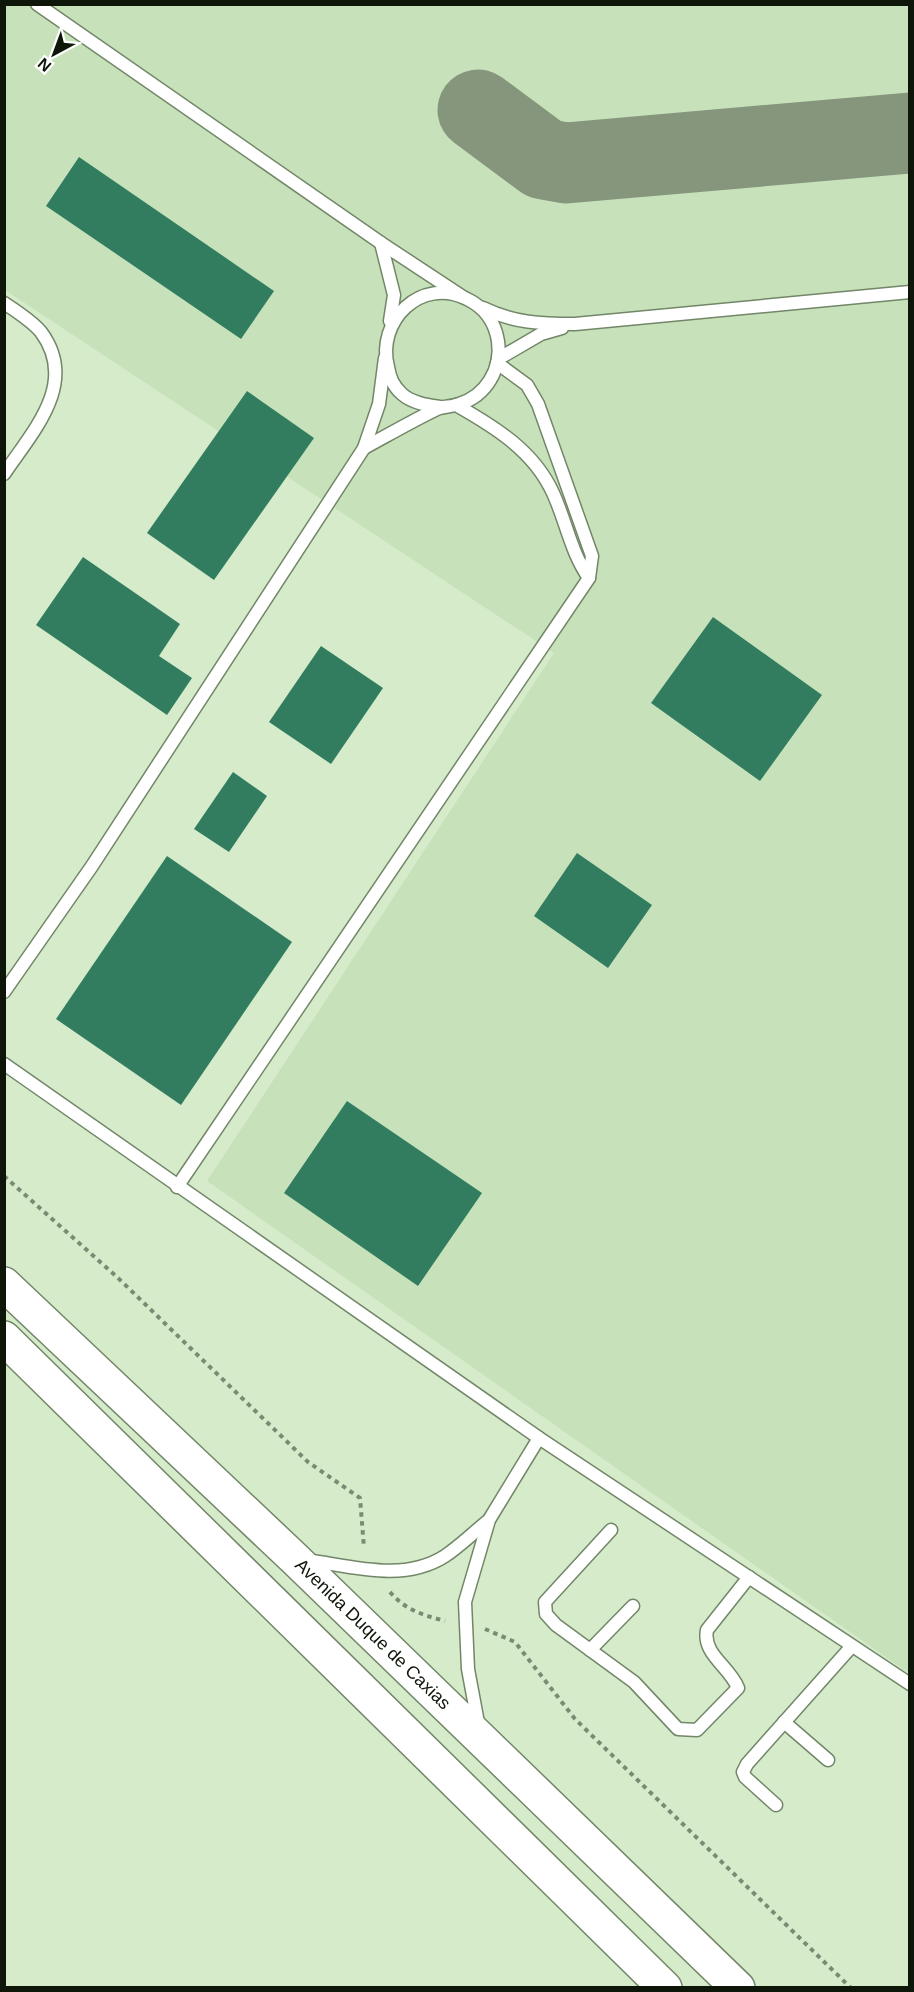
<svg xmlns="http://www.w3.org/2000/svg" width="914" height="1992" viewBox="0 0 914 1992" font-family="Helvetica,sans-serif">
<rect width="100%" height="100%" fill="#d5ebca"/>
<path fill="#c7e2bb" d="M4,5h905l1,1663 -3,4 -700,-491 347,-528 -549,-363z"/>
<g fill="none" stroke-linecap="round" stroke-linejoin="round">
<path stroke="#86967d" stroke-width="81" d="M478,110l66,49 22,4 344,-30"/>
</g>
<g fill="#327d60">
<path d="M79,157l195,134 -33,48 -195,-133z"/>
<path d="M247,391l67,47 -100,142 -67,-47z"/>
<path d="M83,557l97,67 -21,32 33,22 -25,37 -131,-90z"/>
<path d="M713,617l109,78 -62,86 -109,-78z"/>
<path d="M321,646l62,42 -52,76 -62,-42z"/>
<path d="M233,772l34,24 -38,56 -35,-23z"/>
<path d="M577,853l75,52 -44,63 -74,-52z"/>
<path d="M167,856l125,86 -111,163 -125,-86z"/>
<path d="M347,1101l135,92 -64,93 -134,-93z"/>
</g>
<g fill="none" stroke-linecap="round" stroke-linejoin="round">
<defs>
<g id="service">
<path d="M37,4l344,239 82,54"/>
<path d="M381,243l13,52 -4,26"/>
<path d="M4,303c12,8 28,18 37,29 38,51 -8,99 -37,142"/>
<path d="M483,308c31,15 58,16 92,16l335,-32"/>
<path d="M498,359l43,-25 21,-6"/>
<path d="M456,405c39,22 78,46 97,88 13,28 18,60 36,85"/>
<path d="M364,448c24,-13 48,-27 73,-39 6,-3 14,-2 22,-5 27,-8 43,-35 39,-63 -3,-19 -14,-34 -31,-42 -46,-23 -91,22 -79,68 2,11 5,19 14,27 10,9 25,11 38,13"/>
<path d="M4,992l88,-126 272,-418 15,-44 6,-46"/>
<path d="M4,1064l535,374 371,246"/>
<path d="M177,1187l412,-609 3,-22 -54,-152 -11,-19 -30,-22"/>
<path d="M611,1530l-66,72 1,12 10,11 78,57 44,47 19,1 41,-42c-8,-21 -36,-34 -31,-58l42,-53"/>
<path d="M306,1560c45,6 97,23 139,-4 15,-10 29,-24 43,-35"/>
<path d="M590,1650l43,-44"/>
<path d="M784,1722l44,38"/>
<path d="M479,1728l-11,-59 -3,-67 24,-82 50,-82"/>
<path d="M776,1805l-31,-28 -2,-5 4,-8 105,-118"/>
</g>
<g id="primary">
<path d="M4,1284l291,275 443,429"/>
<path d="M4,1338l661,650"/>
</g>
</defs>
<use href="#service" stroke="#728668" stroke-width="15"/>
<use href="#primary" stroke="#728668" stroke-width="36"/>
<g stroke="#7b8b73" stroke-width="4" stroke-dasharray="4.5 4.5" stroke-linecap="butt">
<path d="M4,1176l112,100 192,186 52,36 4,50"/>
<path d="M390,1592c15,18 33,23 55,29"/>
<path d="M485,1629l30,13 60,77 276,269"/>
</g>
<use href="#service" stroke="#fff" stroke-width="12"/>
<use href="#primary" stroke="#fff" stroke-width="33"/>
</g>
<g text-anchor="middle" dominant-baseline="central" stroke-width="4.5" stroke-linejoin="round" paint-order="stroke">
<g font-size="18" fill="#0e160a" stroke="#fff">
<text transform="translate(373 1634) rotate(44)">Avenida Duque de Caxias</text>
</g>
</g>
<rect width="914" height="1992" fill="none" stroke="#0e160a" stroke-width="12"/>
<g transform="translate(54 54) rotate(221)" stroke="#ffffff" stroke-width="4.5" paint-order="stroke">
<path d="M0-4.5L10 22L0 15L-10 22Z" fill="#0e160a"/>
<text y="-9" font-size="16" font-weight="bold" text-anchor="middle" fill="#0e160a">N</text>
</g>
</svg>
